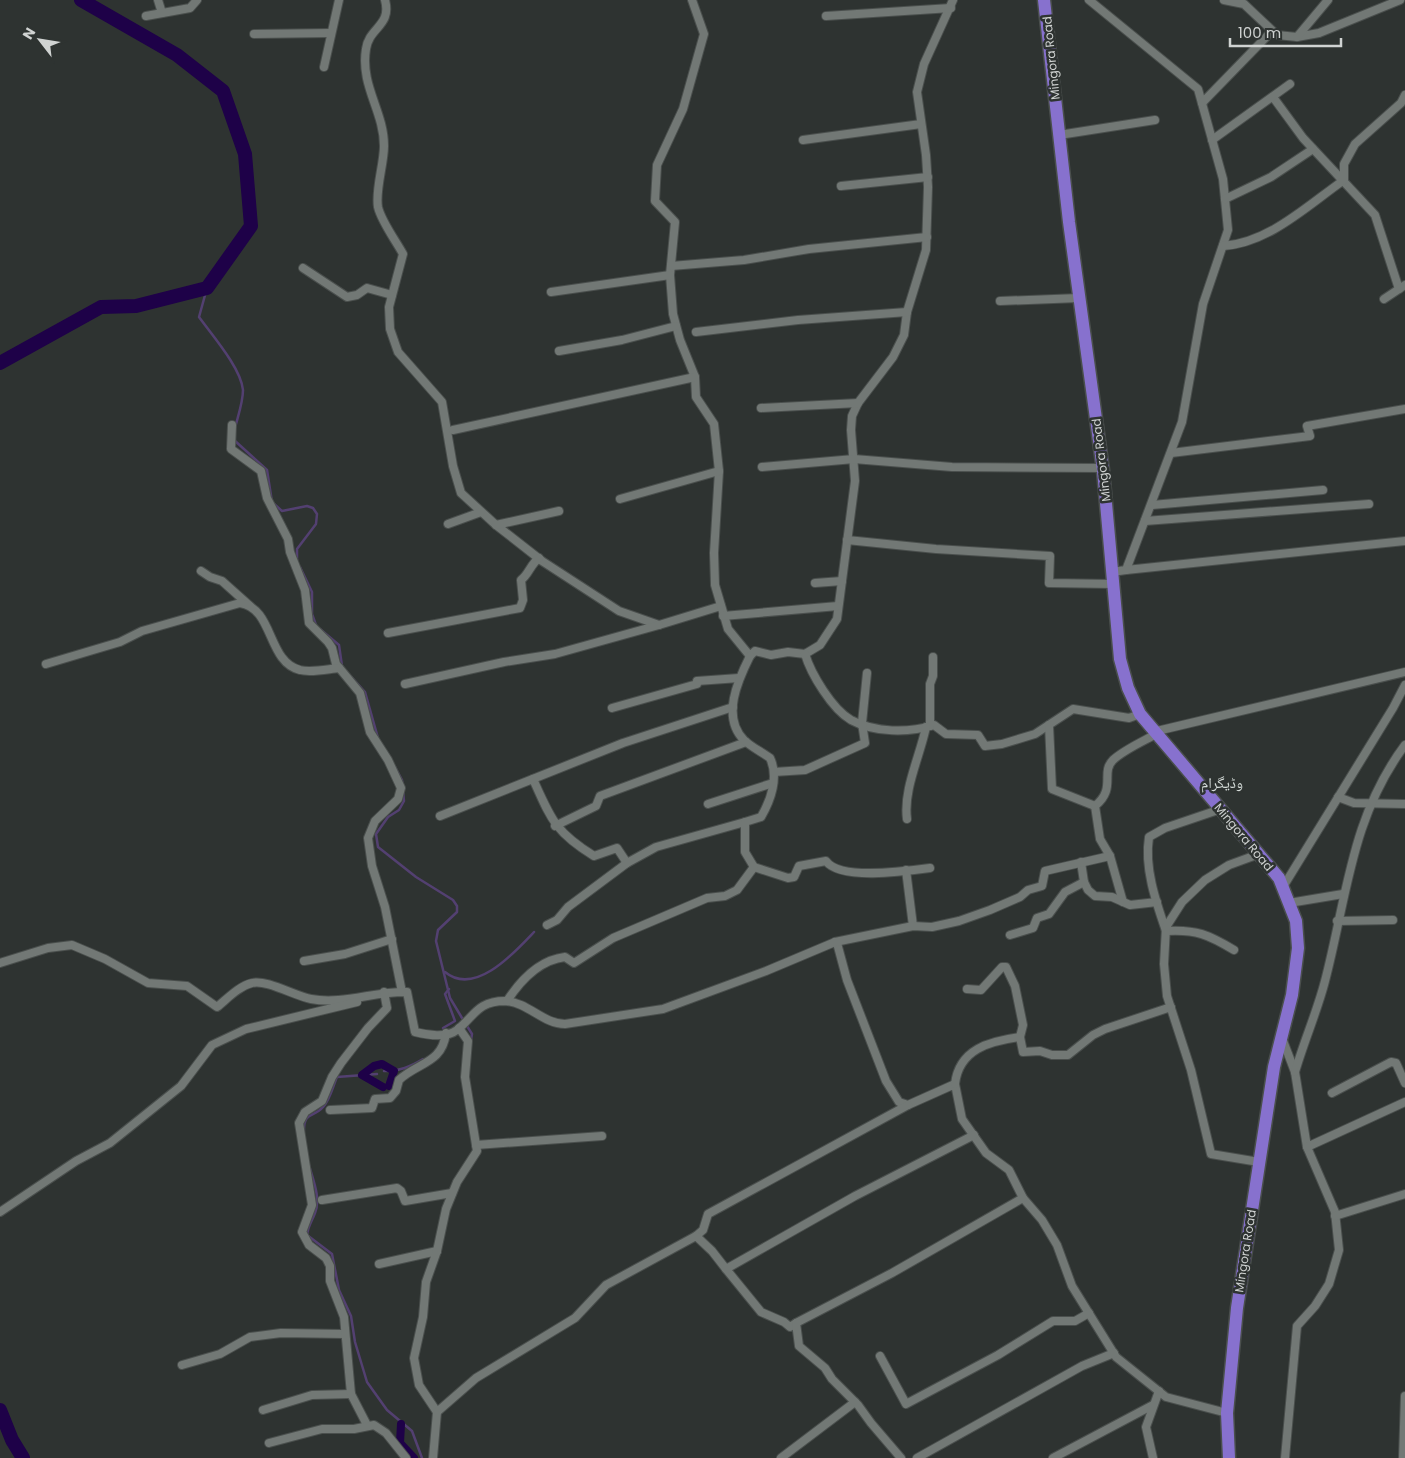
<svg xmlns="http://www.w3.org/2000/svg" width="1405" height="1458" viewBox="0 0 1405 1458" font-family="Poppins,'Noto Naskh Arabic',sans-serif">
<rect width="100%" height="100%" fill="#2e3331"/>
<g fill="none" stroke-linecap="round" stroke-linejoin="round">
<g stroke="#534071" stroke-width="2.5">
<path d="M207,288l-8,29c13,18 42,51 44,73 0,12 -5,26 -8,38"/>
<path d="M234,440l33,30 5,32 10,9 25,-5 6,2 4,6 -1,10 -19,25v11"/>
<path d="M300,567l12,25v22l4,11"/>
<path d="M320,629l19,16 3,21"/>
<path d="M346,671l19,21 13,46"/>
<path d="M395,767l7,13 2,21 -5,9 -11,7 -12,17 2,13 38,30 37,23 4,6v6l-19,18 -2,11 14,57 12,20"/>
<path d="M445,972c30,25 70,-20 89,-40"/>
<path d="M467,1026l5,8 -1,6"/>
<path d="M443,1028l12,-7 -10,-27 4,-5"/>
<path d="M384,1071c15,1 27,-5 39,-12"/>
<path d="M304,1130c0,-19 10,-12 19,-23 7,-7 10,-21 14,-30l40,-3"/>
<path d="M309,1165c4,15 12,33 6,48 -3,8 -7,13 -8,22l25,19 7,36 12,26 4,26 12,40 20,28 25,21 10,27"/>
</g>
<g stroke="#1e0148" stroke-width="8">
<path d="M383,1087l-21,-12 12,-9 8,-2 12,7 -5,15"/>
<path d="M401,1424l-1,19 14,15"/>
</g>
<g stroke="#1e0148" stroke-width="14">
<path d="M0,363l101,-56 35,-1 71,-18 44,-62 -6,-72 -22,-63 -46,-36 -96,-55"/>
<path d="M0,1410l12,30 11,18"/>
</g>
<defs>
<g id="minor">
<path d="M158,0l4,13"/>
<path d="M385,0c7,26 -16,27 -19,49 -6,37 18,62 18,97 0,18 -9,44 -6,61 3,14 18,34 25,47l-14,53 1,22 8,23 44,50 11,64 8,27 35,32 46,36 77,50 40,14 62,-19"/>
<path d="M692,0l12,34 -21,75 -26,56 -2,36 20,21 -5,53 3,39 7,26 15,37 1,20 18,27 5,47 -5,82 1,32 13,44 22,27 5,-5 16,4 17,-3 17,2 15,-9 17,-26 18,-138 -4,-51 1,-14 6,-13 35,-46 11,-22 3,-23 19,-62 2,-63 -2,-32 -9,-63 7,-28 29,-64"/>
<path d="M1089,0l109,89 25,90 5,51 -25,74 -21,118 -56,148 -14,2"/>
<path d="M1224,0l20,4 33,31 20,2 22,-4 81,-33"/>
<path d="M146,16l44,-8 7,-8"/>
<path d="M826,16l125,-8"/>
<path d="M254,34l77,-1"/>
<path d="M1297,37l31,-37"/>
<path d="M324,67l15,-67"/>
<path d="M1273,97l30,41 72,77 24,74"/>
<path d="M1202,103l70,-72"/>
<path d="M1059,135l96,-15"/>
<path d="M803,140l118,-16"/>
<path d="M1212,140l78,-56"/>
<path d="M841,186l87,-9"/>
<path d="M1225,199l46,-22 42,-28"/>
<path d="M1223,246c46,-3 85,-41 121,-66v-16l11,-20 46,-41 4,-8"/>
<path d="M671,266l73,-6 65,-11 118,-12"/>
<path d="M303,268l44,29 10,-2 10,-7 25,7"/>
<path d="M551,292l119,-17"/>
<path d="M1384,299l21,-14"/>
<path d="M1000,301l79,-3"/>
<path d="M696,332l102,-12 109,-8"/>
<path d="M559,351l63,-11 54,-14"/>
<path d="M761,408l97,-5"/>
<path d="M232,425l-1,24 30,22 6,27 21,41 2,13 15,38 4,33 19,19 4,6 4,16 24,29 10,39 18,28 13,28 -3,11 -23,22 -7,17 4,28 13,41 17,85"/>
<path d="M453,430l242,-53"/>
<path d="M1171,453l139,-17 -3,-10 98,-17"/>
<path d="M762,467l92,-8 98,8 150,1"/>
<path d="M620,499l99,-28"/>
<path d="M1152,505l171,-15"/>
<path d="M1145,521l224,-17"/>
<path d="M448,524l33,-12"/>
<path d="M496,525l63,-14"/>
<path d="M847,540l89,9 114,7 -1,27 64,1"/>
<path d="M1126,570l279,-29"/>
<path d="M201,571l9,6 12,4 28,25"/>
<path d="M815,583l27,-2"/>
<path d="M723,616l115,-10"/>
<path d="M388,633l132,-25 3,-8 -2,-20c8,-6 9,-15 18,-22"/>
<path d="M805,654c6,20 27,55 46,66 24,13 58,13 83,5l12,9 32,1 7,11 17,-2 33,-10 38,-25 56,9 11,-4"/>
<path d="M46,664l74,-22 22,-11 98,-28c34,5 27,59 60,67 11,3 28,-1 39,-2"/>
<path d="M405,684l99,-22 51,-8 104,-29"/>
<path d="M612,708l85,-24v-3l42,-3"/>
<path d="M1049,725l3,64 43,17"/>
<path d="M930,726v-42l3,-8v-19"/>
<path d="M1157,731l248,-59"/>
<path d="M774,772l31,-2 60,-27 -3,-20 5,-50"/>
<path d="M533,779c18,40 22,53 61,77l23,-8 10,15"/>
<path d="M1338,797l16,6 51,1"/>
<path d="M708,804l65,-21"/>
<path d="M1221,809l-56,19 -16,9c-5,31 7,65 17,94 30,-2 43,4 68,19"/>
<path d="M440,816l183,-73 110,-36"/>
<path d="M907,819c-4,-29 13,-63 19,-92"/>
<path d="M555,826l41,-20 4,-10 146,-54"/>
<path d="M1259,854l-30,11 -24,15 -23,22 -16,25 -2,37 3,32 24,74 20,84 48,8"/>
<path d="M1081,862l3,20"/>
<path d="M754,867l34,11 6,-1 5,-11 27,-5c14,20 82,10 104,7"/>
<path d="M906,870l7,56"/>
<path d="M1283,887l110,-179 12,-23"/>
<path d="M1123,902l-13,-46 -10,-17 -5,-33c22,-18 5,-33 18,-46 12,-11 31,-19 45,-27"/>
<path d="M1289,903l54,-9"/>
<path d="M1337,921l56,-1"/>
<path d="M547,925l10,-5 11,-13 59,-44 29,-16 89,-25"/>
<path d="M1010,935l23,-7 4,-10 12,-4 16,-22 19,-10 4,8 7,6 17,1 18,8 27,-3"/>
<path d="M835,942l2,1 10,37 39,101 13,21 9,3 47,-21 7,35 24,34 23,17 14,28 19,22 15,25 15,41 44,71 50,40 61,16"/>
<path d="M304,961l41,-7 47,-15"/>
<path d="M0,963l48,-15 24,-3 33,14 43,24 39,3 30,21c10,-8 22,-21 35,-24 14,-4 43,13 59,16 32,6 64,-8 96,-7l8,40c12,3 32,6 42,-2 17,-13 20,-29 48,-29 23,1 38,23 60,23l98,-15 103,-38 69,-29 78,-16 19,1 27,-6 31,-11 30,-13 8,-7 14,-4 3,-15 65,-15"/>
<path d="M967,989l14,1 21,-23h4l9,19 8,39 -3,12"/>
<path d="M507,1001c13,-20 32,-41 58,-44l9,6 39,-25 94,-40 18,-2 12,-6 17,-23 -9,-15v-30l16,-5c10,-17 18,-40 9,-59 -8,-6 -19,-11 -26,-18 -23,-23 -6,-60 6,-84"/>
<path d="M1282,1038l13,34 12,75 28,65 4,38 -10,34 -14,22 -18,20 -12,132"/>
<path d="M1295,1072c9,-31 22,-60 30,-91 22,-84 26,-164 80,-236"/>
<path d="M955,1084c4,-35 35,-43 65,-47l3,15 17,-1 12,4h16l25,-20 12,-6 66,-22"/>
<path d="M1332,1093l59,-31 5,1 9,20"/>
<path d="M330,1110l42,-2 3,-9 15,-1 6,-7 3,-11c19,-18 43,-16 47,-47"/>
<path d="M476,1145l126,-9"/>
<path d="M1307,1147l98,-45"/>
<path d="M322,1200l75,-12 4,3 4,10 47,-8"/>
<path d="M0,1212l76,-51 34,-18 71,-57 31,-41 34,-16 111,-27"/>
<path d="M1335,1216l70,-22"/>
<path d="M696,1236l7,-6 5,-16 200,-109"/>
<path d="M379,1264l58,-13"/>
<path d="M726,1269l35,43 23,10 6,5 6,-4"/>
<path d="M880,1356l26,48 92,-49 55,-34h22l14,-8"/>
<path d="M182,1365l38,-11 30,-17 31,-4 64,1"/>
<path d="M263,1410l49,-15 39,-1"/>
<path d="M437,1412l-18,-27 -5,-27 9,-41 3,-35 11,-31 9,-42 11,-27 20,-31 -12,-74 3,-36 -9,-13"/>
<path d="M367,1425l-16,-31 -7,-77 -14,-36v-15l-4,-8 -17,-13 -7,-13 10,-27 -13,-82 6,-11 17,-11 10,-24 9,-14 27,-35 19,-20 -3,-16"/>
<path d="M269,1443l53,-14h32l20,-4 12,8 20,25"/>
<path d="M433,1458l4,-46 39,-34 99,-60 31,-33 90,-49 16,15 14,18 129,-73 119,-61"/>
<path d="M781,1458l74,-56"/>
<path d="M901,1458l-30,-35 -13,-18 -26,-26 -7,-11 -26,-22 -3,-23 96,-50 131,-75"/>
<path d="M917,1458l165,-92 32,-13"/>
<path d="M1053,1458l100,-53"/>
<path d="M1153,1458l-7,-31 13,-36"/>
<path d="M1403,1458l2,-62"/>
</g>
<path id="trunk" d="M1044,0l25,222 34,248 17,189 8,29 12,26 139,164 17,43 2,27 -6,47 -18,72 -37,241 -10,105 2,45"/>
</defs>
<use href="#minor" stroke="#4a4f4d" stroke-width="10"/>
<use href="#trunk" stroke="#4a4f4d" stroke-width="15"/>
<use href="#minor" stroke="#727875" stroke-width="8"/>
<use href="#trunk" stroke="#8771ce" stroke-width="12"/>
</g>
<g text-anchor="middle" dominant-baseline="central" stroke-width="5" stroke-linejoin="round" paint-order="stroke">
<g font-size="12" fill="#d0d3d2" stroke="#2e3331">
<text transform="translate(1051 58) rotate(-96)">Mingora Road</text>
<text transform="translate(1101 460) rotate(-97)">Mingora Road</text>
<text transform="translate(1244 837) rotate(50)">Mingora Road</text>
<text transform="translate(1245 1251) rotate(-81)">Mingora Road</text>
</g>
<g font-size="15" fill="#d7dedb" stroke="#2e3331">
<text x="1222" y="782">وڈیگرام</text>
</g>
</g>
<g transform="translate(40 40) rotate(301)" stroke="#2e3331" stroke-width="4" paint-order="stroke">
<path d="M0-4L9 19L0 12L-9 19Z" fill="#d0d3d2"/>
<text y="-8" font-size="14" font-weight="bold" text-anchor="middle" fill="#d0d3d2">N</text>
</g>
<path d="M1230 38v8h111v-8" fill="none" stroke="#d0d3d2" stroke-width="2.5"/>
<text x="1238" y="38" font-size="15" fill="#d0d3d2" stroke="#2e3331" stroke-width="4" paint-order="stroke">100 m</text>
</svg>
